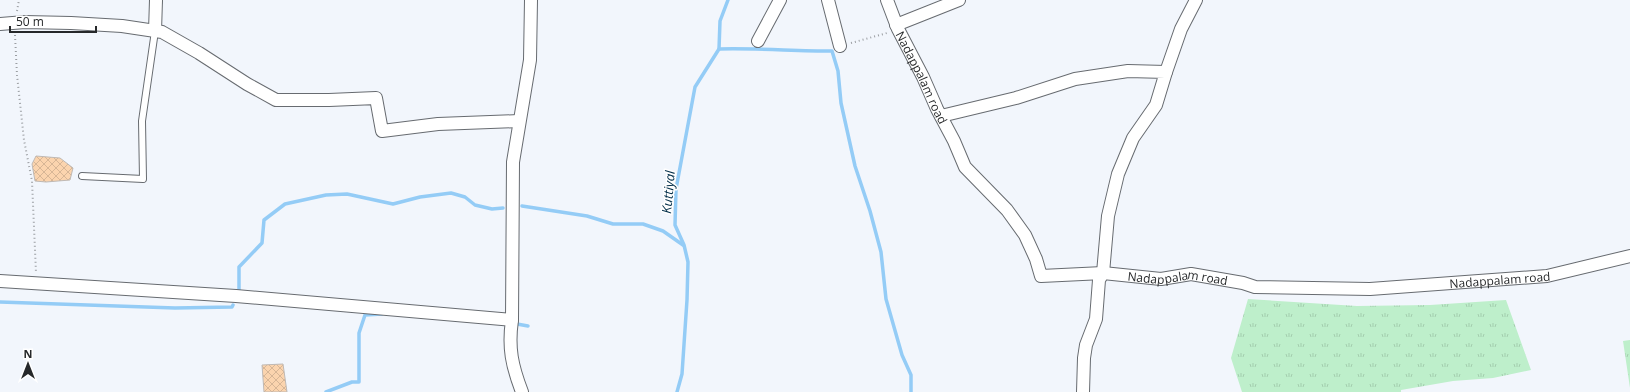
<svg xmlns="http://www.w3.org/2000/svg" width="1630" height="392" viewBox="0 0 1630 392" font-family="'Open Sans',sans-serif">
<defs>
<pattern id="grass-tufts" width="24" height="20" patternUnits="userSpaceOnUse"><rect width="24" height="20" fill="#beefcb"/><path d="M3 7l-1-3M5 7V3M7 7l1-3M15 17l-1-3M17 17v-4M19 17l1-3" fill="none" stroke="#a3cdae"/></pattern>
<pattern id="building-cross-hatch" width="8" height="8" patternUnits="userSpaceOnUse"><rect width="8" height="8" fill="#fbd4ae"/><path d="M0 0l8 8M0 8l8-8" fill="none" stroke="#d7b696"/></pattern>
</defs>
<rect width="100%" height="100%" fill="#f2f6fc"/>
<g fill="url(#grass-tufts)">
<path d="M1248,299l109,7 73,-1 76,-5 25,70 -38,8 -40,3 -52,9v2h-159l-11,-34z"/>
<path d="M1630,340v48l-7,-47z"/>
</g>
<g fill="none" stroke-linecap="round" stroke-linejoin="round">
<g stroke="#94ccf6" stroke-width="3.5">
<path d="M719,49c38,-1 75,2 113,2l6,20 3,32 14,63 15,45 11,41 5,47 16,56 9,20v17"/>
<path d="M522,206l65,10 26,8h30l20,7 20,14"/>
<path d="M239,290v-23l23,-24 2,-23 21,-16 41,-9 21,-1 46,10 27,-7 31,-4 14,4 10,8 17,4 11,-1"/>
<path d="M0,302l175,6 57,-1 1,-2"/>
<path d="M517,324l11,2"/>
<path d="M326,392l26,-10h7v-49l6,-18 17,-1"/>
<path d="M677,392l5,-18 5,-74 1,-38 -4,-17 -9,-20 1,-36 19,-102 24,-38 1,-28 8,-21"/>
</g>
</g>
<g fill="url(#building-cross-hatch)" stroke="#bfb9b4">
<path d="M36,156l24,2 13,10 -3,12 -24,2 -11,-1 -3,-17z"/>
<path d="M283,364l4,28h-23l-2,-27z"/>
</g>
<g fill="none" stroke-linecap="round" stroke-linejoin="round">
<defs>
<path id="lane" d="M82,176l61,3 -1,-58 13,-90"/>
<g id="street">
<path d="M828,0l12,46"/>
<path id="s1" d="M887,0l11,29 25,48 14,32 17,32 11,26 42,43 18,25 11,24 5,17 62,-3 58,6 30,-5 52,9 12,4 115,2 177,-13 83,-20"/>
<path d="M0,24l25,-2 46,1 51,3 40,6 37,21 48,31 29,16h53l47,-2 6,33 56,-7 81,-3"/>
<path d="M896,25l63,-25"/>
<path d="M155,31l1,-31"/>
<path d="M758,41l22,-41"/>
<path d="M1166,72l15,-43 15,-29"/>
<path d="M941,116l75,-18 59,-19 53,-8 38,1 -10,33 -23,33 -15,36 -10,42 -5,57 -4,7 -3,39 -10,26 -2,13 -1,34"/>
<path d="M0,281l236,15 276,24 1,-158 17,-102 1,-60"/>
<path d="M512,320c-4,28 0,46 10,72"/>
</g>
</defs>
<use href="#lane" stroke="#676b70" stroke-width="8"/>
<use href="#street" stroke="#676b70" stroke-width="14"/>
<g stroke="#9b9ea2" stroke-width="2" stroke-dasharray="1 3" stroke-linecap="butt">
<path d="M17,11l2,-11"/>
<path d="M15,35l2,40 7,65 8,41 4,92"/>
<path d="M851,43l36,-10"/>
</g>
<use href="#lane" stroke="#fff" stroke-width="6"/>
<use href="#street" stroke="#fff" stroke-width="12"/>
</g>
<g text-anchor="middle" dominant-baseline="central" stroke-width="3" stroke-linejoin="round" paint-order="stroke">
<g font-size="12" fill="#26282a" stroke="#fff">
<text stroke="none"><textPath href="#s1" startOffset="85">Nadappalam road</textPath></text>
<text stroke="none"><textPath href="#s1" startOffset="457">Nadappalam road</textPath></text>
<text stroke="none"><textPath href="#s1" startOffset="781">Nadappalam road</textPath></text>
</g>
<g font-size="13" font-style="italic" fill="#002d48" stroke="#fff">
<text transform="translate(668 192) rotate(-85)">Kuttiyal</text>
</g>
</g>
<g transform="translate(28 364)" stroke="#ffffff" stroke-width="3" paint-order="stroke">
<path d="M0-3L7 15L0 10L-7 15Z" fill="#26282a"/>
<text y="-6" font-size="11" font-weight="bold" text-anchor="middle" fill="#26282a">N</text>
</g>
<path d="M10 26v6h86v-6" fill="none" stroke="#26282a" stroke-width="2"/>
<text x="16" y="26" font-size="12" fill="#26282a" stroke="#ffffff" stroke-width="3" paint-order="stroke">50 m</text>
</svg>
